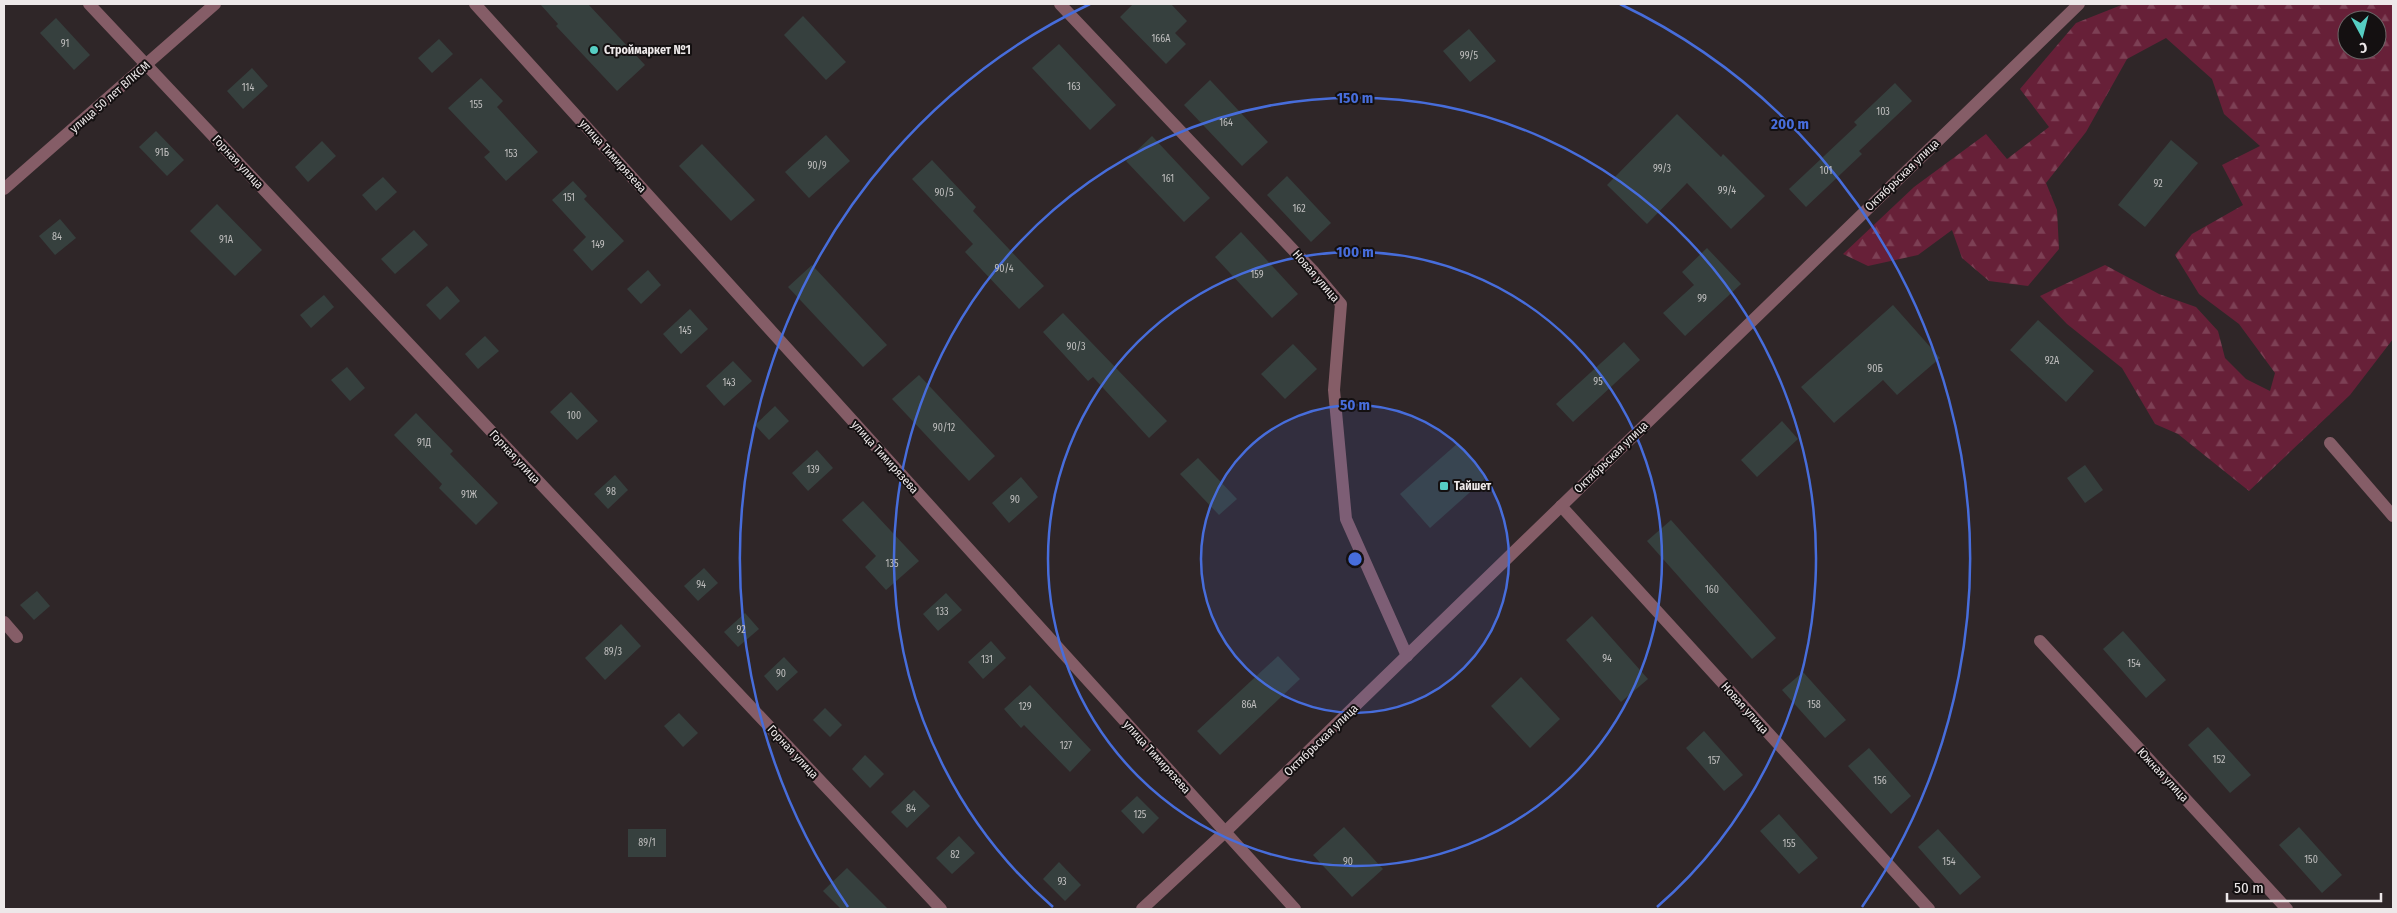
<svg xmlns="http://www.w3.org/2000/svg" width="2397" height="913" viewBox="0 0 2397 913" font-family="'Fira Sans Condensed',sans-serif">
<defs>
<pattern id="forest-firs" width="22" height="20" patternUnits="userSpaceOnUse" patternTransform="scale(1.25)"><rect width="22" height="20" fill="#672038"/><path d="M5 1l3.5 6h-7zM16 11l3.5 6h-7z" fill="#7d4055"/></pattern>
</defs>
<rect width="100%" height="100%" fill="#2f2628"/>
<path fill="url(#forest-firs)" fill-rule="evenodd" d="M2124,4h269v335l-43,56 -101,96 -71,-57 -23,-10 -33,-56 -55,-44 -27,-28 65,-31 54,29 37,13 22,24 7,27 21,21 24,12 5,-18 -36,-49 -40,-30 -24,-39 17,-21 51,-29 -21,-40 38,-19 -36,-32 -12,-35 -46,-41 -39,21 -41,73 -40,51 11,27 2,39 -31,37 -39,-5 -27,-23 -10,-28 -34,25 -50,11 -25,-12 71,-67 72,-53 21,25 42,-32 -29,-38 56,-66zM2347,20h30v30h-30z"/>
<g fill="#36403e">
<path d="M540,4h48l57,61 -28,26 -61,-65 2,-2z"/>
<path d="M1133,4h38l16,17 -12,12 11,11 -20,20 -46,-47z"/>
<path d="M803,16l43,46 -20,18 -42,-45z"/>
<path d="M56,18l34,37 -16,15 -34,-37z"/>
<path d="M1469,29l27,32 -26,21 -27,-31z"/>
<path d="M439,39l14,15 -21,19 -14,-15z"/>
<path d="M1059,44l57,61 -26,25 -58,-62z"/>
<path d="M252,68l16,18 -25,23 -16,-18z"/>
<path d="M481,78l22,23 -6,6 41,45 -32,29 -22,-24 6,-5 -42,-44z"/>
<path d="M1210,80l58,62 -26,24 -58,-61z"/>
<path d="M1895,83l17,18 -53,50 3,3 -56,53 -17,-18 68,-64 -3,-3z"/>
<path d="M1677,114l44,43 2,-3 42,42 -34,33 -44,-46 -40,41 -40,-39z"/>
<path d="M156,131l28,29 -17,16 -28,-29z"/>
<path d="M826,135l24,26 -41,37 -24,-26z"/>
<path d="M1152,136l58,62 -26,24 -58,-61z"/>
<path d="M2171,140l27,23 -53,64 -27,-22z"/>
<path d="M322,141l14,15 -28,26 -13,-15z"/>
<path d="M702,144l53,56 -24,21 -52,-55z"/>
<path d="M932,160l44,47 -3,4 71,75 -25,23 -54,-57 8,-8 -61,-65z"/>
<path d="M1287,176l44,47 -20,19 -44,-47z"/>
<path d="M383,177l14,15 -21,19 -14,-16z"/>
<path d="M573,181l14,15 -3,3 40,42 -32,30 -19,-21 13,-13 -34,-37z"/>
<path d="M217,204l45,46 -27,26 -45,-45z"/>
<path d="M60,219l16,19 -21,17 -16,-19z"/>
<path d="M414,230l14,15 -33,29 -14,-15z"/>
<path d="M1241,232l57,62 -26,24 -57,-61z"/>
<path d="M1707,248l34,36 -56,52 -22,-23 31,-28 -12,-13z"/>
<path d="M812,265l75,80 -24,22 -75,-80z"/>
<path d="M648,270l13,15 -20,19 -14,-15z"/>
<path d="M447,286l13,15 -20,19 -14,-15z"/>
<path d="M324,295l10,12 -23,21 -11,-13z"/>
<path d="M1893,305l47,53 -43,37 -14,-15 -49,43 -33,-36z"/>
<path d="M690,309l18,20 -27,25 -18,-20z"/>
<path d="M1063,313l104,108 -18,17 -56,-61 -5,4 -45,-49z"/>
<path d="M2038,320l56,51 -28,31 -56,-52z"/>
<path d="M485,336l14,15 -21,18 -13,-15z"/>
<path d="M1624,342l16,18 -67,62 -17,-18z"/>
<path d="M1293,344l24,25 -32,30 -24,-25z"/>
<path d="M733,361l19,20 -28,25 -18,-20z"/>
<path d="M347,367l18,21 -15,13 -19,-21z"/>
<path d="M919,375l76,81 -26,25 -77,-82z"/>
<path d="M571,392l27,29 -21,19 -27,-28z"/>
<path d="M775,406l14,15 -20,19 -14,-15z"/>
<path d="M416,413l37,38 -3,3 48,49 -22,22 -37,-37 3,-4 -48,-49z"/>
<path d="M1782,421l16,18 -41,38 -16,-17z"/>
<path d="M1458,443l29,34 -57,51 -30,-34z"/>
<path d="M817,450l16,18 -25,23 -16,-18z"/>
<path d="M1198,458l39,41 -18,16 -39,-41z"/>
<path d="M2085,465l18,25 -18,13 -18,-25z"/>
<path d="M615,475l13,15 -20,19 -14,-15z"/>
<path d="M1021,477l17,20 -29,26 -17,-20z"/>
<path d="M863,501l56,60 -33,29 -21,-23 11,-11 -34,-36z"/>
<path d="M1671,520l105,118 -24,21 -105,-118z"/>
<path d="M704,568l14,15 -20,18 -14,-15z"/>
<path d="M37,591l13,15 -16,14 -14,-15z"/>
<path d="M946,593l16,17 -24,21 -15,-17z"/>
<path d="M745,613l14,16 -21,18 -14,-15z"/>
<path d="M1592,616l56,63 -27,23 -55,-62z"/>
<path d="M621,624l20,22 -36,34 -20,-22z"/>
<path d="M2123,631l43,49 -20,18 -43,-49z"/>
<path d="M991,641l15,17 -23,21 -15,-17z"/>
<path d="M1278,656l22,23 -80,76 -23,-24z"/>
<path d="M784,657l14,15 -21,19 -13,-15z"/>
<path d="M1803,672l43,48 -21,18 -43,-48z"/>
<path d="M1521,677l39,42 -30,29 -39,-42z"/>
<path d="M1030,685l61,65 -21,22 -46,-47 -3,3 -17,-19z"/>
<path d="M825,708l17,17 -12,12 -17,-17z"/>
<path d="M679,713l19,20 -15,14 -19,-21z"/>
<path d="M2208,727l43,48 -21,18 -42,-48z"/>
<path d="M1704,731l39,44 -19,16 -38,-43z"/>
<path d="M1869,748l42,48 -20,18 -43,-48z"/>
<path d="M865,755l19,19 -14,14 -18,-19z"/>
<path d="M914,790l16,16 -23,22 -16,-16z"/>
<path d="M1137,796l22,22 -16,16 -22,-23z"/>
<path d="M1779,814l39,44 -19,16 -39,-43z"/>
<path d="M1344,827l39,42 -31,28 -39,-42z"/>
<path d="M2299,827l43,48 -20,18 -43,-48z"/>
<rect x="628" y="829" width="38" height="28"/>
<path d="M1938,829l43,48 -21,18 -42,-48z"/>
<path d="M959,836l16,17 -23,21 -16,-16z"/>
<path d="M1059,862l22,23 -16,16 -22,-22z"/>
<path d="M847,868l41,41h-47l-18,-18z"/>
</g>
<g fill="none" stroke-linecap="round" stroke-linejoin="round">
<g stroke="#855d67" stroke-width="12">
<path d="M89,4l852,905"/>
<path d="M475,4l820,905"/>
<path d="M1060,4l254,268 27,32 -7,86 12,129 61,137"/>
<path d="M4,189l211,-185"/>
<path d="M2330,443l63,73"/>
<path d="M1561,506l368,403"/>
<path d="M4,622l13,15"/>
<path d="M2040,641l247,268"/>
<path d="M1142,909l83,-77 854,-828"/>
</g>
</g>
<circle cx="1355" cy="559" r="154" fill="#476ddb" fill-opacity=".12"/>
<g fill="none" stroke="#476ddb" stroke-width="2.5">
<circle cx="1355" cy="559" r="154"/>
<circle cx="1355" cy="559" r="307"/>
<path d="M1053 907A461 461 0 1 1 1657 907"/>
<path d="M848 907A615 615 0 0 1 1090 4M1620 4A615 615 0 0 1 1862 907"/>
</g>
<g fill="#56cec3" stroke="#141011" stroke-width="2">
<circle cx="594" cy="50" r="5"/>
<rect x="1439" y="481" width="10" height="10" rx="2.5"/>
</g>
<g text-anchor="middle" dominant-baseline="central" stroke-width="4" stroke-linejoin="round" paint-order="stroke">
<g font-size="10" fill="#bfbebe">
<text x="1161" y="39">166А</text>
<text x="65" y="44">91</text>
<text x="1469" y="56">99/5</text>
<text x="1074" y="87">163</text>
<text x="248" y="88">114</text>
<text x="476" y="105">155</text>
<text x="1883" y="112">103</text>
<text x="1226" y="123">164</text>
<text x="162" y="153">91Б</text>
<text x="511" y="154">153</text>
<text x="817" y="166">90/9</text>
<text x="1662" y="169">99/3</text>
<text x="1826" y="171">101</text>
<text x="1168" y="179">161</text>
<text x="2158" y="184">92</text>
<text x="1727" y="191">99/4</text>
<text x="944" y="193">90/5</text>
<text x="569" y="198">151</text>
<text x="1299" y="209">162</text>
<text x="57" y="237">84</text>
<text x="226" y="240">91А</text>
<text x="598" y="245">149</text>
<text x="1004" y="269">90/4</text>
<text x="1257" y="275">159</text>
<text x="1702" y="299">99</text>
<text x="685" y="331">145</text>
<text x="1076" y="347">90/3</text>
<text x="2052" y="361">92А</text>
<text x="1875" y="369">90Б</text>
<text x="1598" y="382">95</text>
<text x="729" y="383">143</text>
<text x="574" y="416">100</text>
<text x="944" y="428">90/12</text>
<text x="424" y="443">91Д</text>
<text x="813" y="470">139</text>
<text x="611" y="492">98</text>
<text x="469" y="495">91Ж</text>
<text x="1015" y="500">90</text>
<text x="892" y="564">135</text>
<text x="701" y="585">94</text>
<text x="1712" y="590">160</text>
<text x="942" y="612">133</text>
<text x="741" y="630">92</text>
<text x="613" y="652">89/3</text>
<text x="1607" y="659">94</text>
<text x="987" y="660">131</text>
<text x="2134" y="664">154</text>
<text x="781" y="674">90</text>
<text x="1249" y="705">86А</text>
<text x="1814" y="705">158</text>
<text x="1025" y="707">129</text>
<text x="1066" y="746">127</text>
<text x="2219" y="760">152</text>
<text x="1714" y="761">157</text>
<text x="1880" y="781">156</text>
<text x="911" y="809">84</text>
<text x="1140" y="815">125</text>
<text x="647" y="843">89/1</text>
<text x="1789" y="844">155</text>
<text x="955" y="855">82</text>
<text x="2311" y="860">150</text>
<text x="1348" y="862">90</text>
<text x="1949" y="862">154</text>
<text x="1062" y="882">93</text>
</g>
<g font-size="12" font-weight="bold" fill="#ede8e9" stroke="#141011" text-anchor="start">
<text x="604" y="50">Строймаркет №1</text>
<text x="1454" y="486">Тайшет</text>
</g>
<g font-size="12" fill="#ede8e9" stroke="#141011">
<text transform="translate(110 97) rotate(-41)">улица 50 лет ВЛКСМ</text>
<text transform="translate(613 156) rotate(48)">улица Тимирязева</text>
<text transform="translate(238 162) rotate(47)">Горная улица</text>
<text transform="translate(1902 175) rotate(-44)">Октябрьская улица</text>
<text transform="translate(1316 276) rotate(49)">Новая улица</text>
<text transform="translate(515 457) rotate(47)">Горная улица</text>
<text transform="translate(885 457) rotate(48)">улица Тимирязева</text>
<text transform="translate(1611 457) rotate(-44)">Октябрьская улица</text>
<text transform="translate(1745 708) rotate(48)">Новая улица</text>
<text transform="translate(1321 740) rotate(-44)">Октябрьская улица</text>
<text transform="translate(793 752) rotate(47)">Горная улица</text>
<text transform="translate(1157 757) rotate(48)">улица Тимирязева</text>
<text transform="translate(2163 775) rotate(47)">Южная улица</text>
</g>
</g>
<circle cx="1355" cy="559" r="8" fill="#476ddb" stroke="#141011" stroke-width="2.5"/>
<g font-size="15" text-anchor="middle" font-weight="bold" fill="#476ddb" stroke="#141011" stroke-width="4" stroke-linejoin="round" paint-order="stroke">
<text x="1355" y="103">150 m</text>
<text x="1790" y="129">200 m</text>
<text x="1355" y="257">100 m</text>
<text x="1355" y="410">50 m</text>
</g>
<rect width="2397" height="913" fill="none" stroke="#ede8e9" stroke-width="10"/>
<g transform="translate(2362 35) rotate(173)"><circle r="24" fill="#141011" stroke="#6b6667"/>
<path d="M0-4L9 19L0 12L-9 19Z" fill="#56cec3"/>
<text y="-8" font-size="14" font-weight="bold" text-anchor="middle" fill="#ede8e9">С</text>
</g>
<path d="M2227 893v8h154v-8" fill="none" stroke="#ede8e9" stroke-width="2.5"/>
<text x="2234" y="893" font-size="15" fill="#ede8e9" stroke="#141011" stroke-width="4" paint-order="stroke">50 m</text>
</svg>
